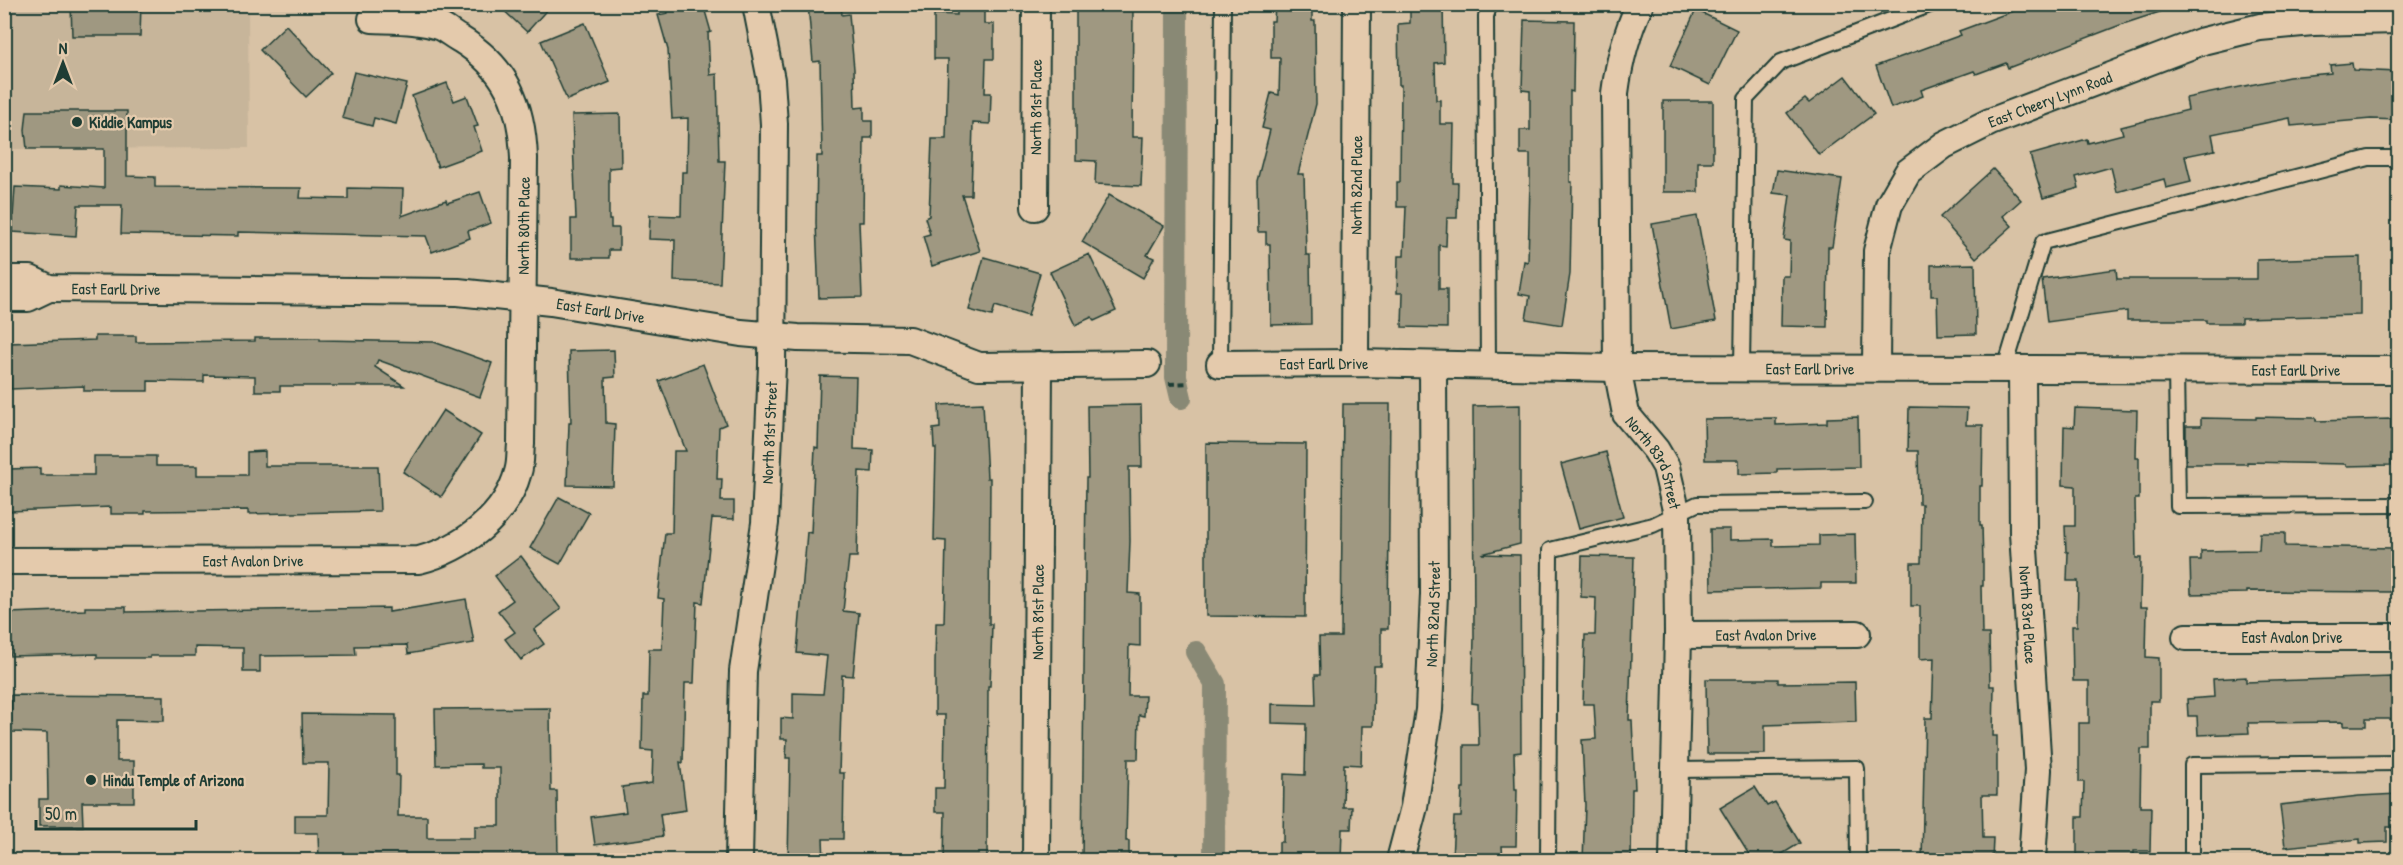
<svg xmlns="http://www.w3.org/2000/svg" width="2403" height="865" viewBox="0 0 2403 865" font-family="'Patrick Hand',sans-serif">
<rect width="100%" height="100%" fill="#d8c2a5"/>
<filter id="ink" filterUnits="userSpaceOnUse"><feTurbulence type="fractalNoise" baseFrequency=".0167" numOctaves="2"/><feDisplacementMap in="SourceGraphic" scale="12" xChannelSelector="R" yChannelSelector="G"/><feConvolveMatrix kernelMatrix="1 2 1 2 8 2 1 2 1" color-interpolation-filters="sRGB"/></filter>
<g filter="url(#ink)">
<path fill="#c7b59a" d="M4,5h244l1,143 -244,1z"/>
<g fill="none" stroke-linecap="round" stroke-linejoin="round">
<g stroke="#898975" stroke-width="22">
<path d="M1177,4l-1,373 5,21"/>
<path d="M1196,652l19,32 -1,176"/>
</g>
</g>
<g fill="#9f9881" stroke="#1f3d34" stroke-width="1.5">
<path d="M71,4h70l-1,32h-68z"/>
<path d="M497,4h55l-25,28z"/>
<path d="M666,4h37l8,28 -3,1 2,42 7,-1 2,87h6l-5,122 -46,-2 1,-41 -26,-1 1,-24 31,1 1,-44h5l1,-54 -16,1 -4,-69 -10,-35 10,-2z"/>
<path d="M808,4h33l1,11 7,-1 5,55 1,39 9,-1v14h8v17h-8l-1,84h-4l3,75 -43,1 -3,-75 1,-67h5l-2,-95 -7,1z"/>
<path d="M957,4h27v20h10v35h-8l-1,34h6l-1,31 -17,-1 -2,72h-9l18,56 -48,15 -9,-30 7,-2 -5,-16 4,-2 3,-77h14l2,-80h-14v-45l23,1z"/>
<path d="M1076,4h57l-1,133h11l-2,49 -46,-2 1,-23 -20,-1z"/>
<path d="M1275,4h37v17h3l1,83 -18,70h6l2,81h4l1,69 -40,1 -1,-81h-4v-12h-8l-1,-51 13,-51 -8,-2 9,-35 8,2 1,-37h-9v-37h3z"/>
<path d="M1410,4h33l1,58 -9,1 1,37h4v24h14l-1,59h5l-1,35h-10l-1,28 -7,-1v44h8v39l-45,-1 1,-34h-6l1,-37h6l2,-49h-9v-25h3l1,-97h-2l-1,-61 12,-1z"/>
<path d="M2032,4h140v4l-49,16 -115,44 -2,-5 -30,11 -2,-3 -53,19 2,6 -32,12 -15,-42 85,-31 -2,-4z"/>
<path d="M1696,10l41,20 -27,55 -40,-19z"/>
<path d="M1524,20l50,1 -1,71 -3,-1v91h2l-2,92 -8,51 -36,-6 4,-23 -11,-2 5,-33 4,1 2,-80v-28h-10v-24h10v-39l-8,-1z"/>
<path d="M585,23l25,59 -43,18 -26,-59z"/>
<path d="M286,25l45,48 -25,24 -46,-47z"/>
<path d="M2352,63l1,7 45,2v48l-27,-1 -80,7 -1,-8 -78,16 3,16 -30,6 6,26 -25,6 -2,-9 -47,13 -6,-25 -35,10 3,11 -36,10 -13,-43 57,-16 1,4 35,-9 -2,-7 67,-17 -2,-12 103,-21 42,-4 -1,-8z"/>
<path d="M354,72l53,12 -11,40 -22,-6 -2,8 -30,-8z"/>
<path d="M1845,76l29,38 -55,41 -32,-42 18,-14 4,4z"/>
<path d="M447,83l7,18 13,-5 11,30 -4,1 8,24 -44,16 -26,-71z"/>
<path d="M1663,101h50v61h-15v30h-35z"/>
<path d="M27,111h100v65l28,1v10l146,1 -1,10 48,1v-11l55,1 -1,27 44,-16 1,3 33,-11 11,31 -23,8 2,7 -38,14 -6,-16 -188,-4v4l-117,-2 1,-29h-44l-2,31 -64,-4 3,-45 46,2v-4l43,3v-39h-77l-2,-19z"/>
<path d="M620,114l1,53 -12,1v52h2v8h8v22h-10v8h-38v-39h5l-4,-104z"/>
<path d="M1993,169l28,31 -18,16 9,10 -36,32 -36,-41z"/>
<path d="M1777,170l65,9 -10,68h-4l-1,80 -46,-1 1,-50h7l1,-35 -6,-1 6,-45 -17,-2z"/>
<path d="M1109,195l55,31 -17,29 7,3 -11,20 -61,-36z"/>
<path d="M1697,216l19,105 -45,8 -19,-105z"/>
<path d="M1089,254l27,57 -22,10 -2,-4 -17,8 -25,-53z"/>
<path d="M984,257l56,16 -12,43 -33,-10 -3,10 -23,-6z"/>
<path d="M2360,257v58l-119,3v5h-35v-3h-79v-9l-80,11 -5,-43 74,-10 1,10h140v-19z"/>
<path d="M1975,264l1,70 -38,1 -1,-39h-6v-31z"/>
<path d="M95,336h41v6l119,-1v-3h65v2l114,2 58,21 -12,34 -102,-37 -3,7 29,19h-124v5h-25v-15l-51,-1v7l-56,-1v10h-64v-5l-73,3 -2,-46 86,-3z"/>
<path d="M614,350l1,27 -10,1 1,45 9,1 -2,62 -46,-1 2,-62h2l-2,-72z"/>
<path d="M703,364l23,60 -7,3 -2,52h5l-1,22h13v18l-22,-1 -9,85 -6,-1 -3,81h-9l-2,80 -3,-1 6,48 -26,4 3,22 -68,9 -4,-28 35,-5 -4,-25 30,-4 1,-32 -11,-1 1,-54h5l1,-47h13l2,-50 -6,-1 7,-65h7l2,-82h12l-27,-70z"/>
<path d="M820,376l36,1 -2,72 19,1 -1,22 -13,-1 -2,86h-8l-6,54 16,2 -6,63 -11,-1 -3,98h5l-1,66h-20l1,22h-36l2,-103h-4l1,-19h-6v-21l12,1v-26l30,1 4,-38 -30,-3 10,-121 4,1 4,-86 3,1z"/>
<path d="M983,403l4,75h3l-1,146h3l-2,62h-2l-1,175h-43l1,-49h-10v-24h9l1,-73h-10v-51l1,-41h8l2,-82 -12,-1 2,-92h-2l-1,-19 7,-1 -1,-23z"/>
<path d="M1343,404h47l-2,225h-7v37h-7l-1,60h-11l-1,39 -17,-1 -1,43h9l-1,22h-9l-1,32h-62v-19h4l1,-68 21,1 1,-51 -34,-1v-19l44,1 -1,-30h5l-1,-38h22z"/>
<path d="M1141,405l1,62h-13l1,74 -2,52 12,1v52l-11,-1 -1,51h17l-1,20 -5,-1 -1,44h-10l-2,82h3v20h-47l4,-383h2l-1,-72z"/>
<path d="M1520,405v139l-38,10 38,1 1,197 -7,1 1,36h2l-1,57h-14l1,15h-51l2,-44h7l1,-29h2v-43h15l-1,-41 -6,-1 2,-65 -1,-232z"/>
<path d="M1909,407l58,1 -1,17h17l-1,61h-2v39h2l1,39v22h-2l1,48h7l1,52h4l-1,50h4v59h-15l1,43h10l-1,23h-70l3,-143h7l2,-60 -14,1v-53h-9v-43h10l1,-59h-3l-1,-53h-10z"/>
<path d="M2075,408l62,2 -1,48h3v41h-4l1,59h5l-1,49h7l-1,50 13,1v43h-9v48h-9l-1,58h11l-1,44h-16v10h-57v-44h6l1,-35h-5v-59h10v-42h-16l-1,-55h5l1,-45h-11l1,-29h-2l-1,-26h10v-40l-12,-1 1,-59 10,1z"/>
<path d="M443,410l38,25 -40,62 -38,-25z"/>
<path d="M1858,417l1,50 -82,2v4l-38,1v-14h-34l-1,-41 72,-1v7l51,-2v-5z"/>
<path d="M2256,417l60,1v3l75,-2v46l-45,1v-2l-99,-2v2h-61v-38h15v-8l55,1z"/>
<path d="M1206,443l100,1 -1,173 -99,-1z"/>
<path d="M265,451v15h113l2,45 -132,3v-4l-103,1v3h-34v-7l-101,4 -1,-42 31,-1v7h54v-19h62v10h41v9h50v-23z"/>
<path d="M1606,452l17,65 -44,12 -18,-65z"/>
<path d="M559,497l30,16 -29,51 -30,-16z"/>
<path d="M1710,529h20v11l43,-1v7l46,-1v-10l36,-1 1,49h-35v5l-110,2z"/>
<path d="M2260,533h25v13l108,2 -2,44 -144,-1v2l-56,1 -1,-34h11v-9l58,-1z"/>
<path d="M521,556l40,53 -27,21 10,14 -23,16 -16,-21 10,-7 -17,-21 15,-11 -18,-24z"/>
<path d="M1582,556l52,1 -5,163h3l3,69h-3l-1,72h-48l2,-56 -3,-65 14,-1 -2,-35h-11l2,-69h10l1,-37 -15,-1z"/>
<path d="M466,599l8,44 -66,11 -1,-9 -52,1 1,9 -96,1v16h-17v-24l-48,-1v9h-45v2h-53v-4l-87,2 -1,-43 76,-3v-3h41v5l263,-4v4z"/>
<path d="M2246,677v5l145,-5v4h7v38h-32v7h-23v-4l-95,1 1,10 -51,2 -1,-19h-9l-1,-17 27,-2 -1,-18z"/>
<path d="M1706,679h72v4l77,-1 1,40 -91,3v29h-58z"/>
<path d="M11,695l153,1v25l-47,-1v41h17v41h-52l1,24h-44v-27h9l-1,-66 -36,-1z"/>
<path d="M550,708l1,83h6l1,70h-239l-1,-28h-23v-18h33l1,-52h-26l-1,-49 94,1v60h3l-1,41h29v22h48v-12h25v-58h-19v-4l-45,1 -1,-56z"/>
<path d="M1755,787l12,19 8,-4 25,41 -29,18h-18l-33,-53z"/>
<path d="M2398,794v33h-11v15l-27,1v-4l-75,8 -5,-42 79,-9z"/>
</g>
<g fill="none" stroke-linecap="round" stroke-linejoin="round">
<defs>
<g id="lane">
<path d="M1220,364l3,-360"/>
<path d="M1488,366l-2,-350 4,-12"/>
<path d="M1742,367l4,-268 35,-37 151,-58"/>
<path d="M2005,368l38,-126 326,-84h29"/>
<path d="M2176,369l2,137 220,-1"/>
<path d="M1675,770l182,-2 1,92"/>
<path d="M1548,860l2,-310 103,-25 44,-21 168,-2"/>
<path d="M2192,860v-95l206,-2"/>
</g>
<g id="street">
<path id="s1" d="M1640,4c-14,30 -21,57 -25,89l2,275 9,46 30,36 10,17 11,47 1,121 -5,225"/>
<path id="s2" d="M1035,207l1,-203"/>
<path id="s3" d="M4,279h26l19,9 409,4 93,10 190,31 57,5 112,2 69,26 168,-2"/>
<path d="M4,298h24l21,-10"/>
<path id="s4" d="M1355,363l2,-359"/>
<path id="s5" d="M1220,364l135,-1 262,5 781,2"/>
<path id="s6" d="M1876,367l1,-116 12,-46 19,-33 36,-27 46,-23 213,-81 57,-14 53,-5 85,-2"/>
<path id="s7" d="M2022,369l1,164 15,237 -6,90"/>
<path id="s8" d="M4,561l415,-1c43,-11 87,-43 99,-88 3,-9 2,-19 3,-28l3,-286c-2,-53 -17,-90 -64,-119 -6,-3 -13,-9 -19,-12 -21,-8 -47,-7 -69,-8"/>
<path id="s9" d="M1678,635l179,-1"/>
<path id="s10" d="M2186,637h212"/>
<path id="s11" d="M739,860l4,-189 22,-148 7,-157 2,-242 -3,-44 -15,-76"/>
<path id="s12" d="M1036,860l3,-495"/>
<path id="s13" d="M1400,860l14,-53 15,-97 5,-116 -1,-229"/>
</g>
</defs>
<use href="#lane" stroke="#1f3d34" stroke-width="18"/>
<use href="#street" stroke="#1f3d34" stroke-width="30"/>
<path stroke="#1f3d34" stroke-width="4" stroke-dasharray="6 4.5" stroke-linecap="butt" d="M1169,384l21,-1"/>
<use href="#lane" stroke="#e4caac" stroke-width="14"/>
<use href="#street" stroke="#e4caac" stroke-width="26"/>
</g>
</g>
<g fill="#1f3d34" stroke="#e4caac" stroke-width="2">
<circle cx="77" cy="122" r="6"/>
<circle cx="91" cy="780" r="6"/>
</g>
<g text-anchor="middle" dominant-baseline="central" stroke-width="4.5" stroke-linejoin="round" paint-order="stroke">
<g font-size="16" fill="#1f3d34" stroke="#e4caac">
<text stroke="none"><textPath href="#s6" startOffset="362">East Cheery Lynn Road</textPath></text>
<text stroke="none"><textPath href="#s2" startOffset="100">North 81st Place</textPath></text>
<text stroke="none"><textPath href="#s4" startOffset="178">North 82nd Place</textPath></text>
<text stroke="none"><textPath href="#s8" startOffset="800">North 80th Place</textPath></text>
<text stroke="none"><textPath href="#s3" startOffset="114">East Earll Drive</textPath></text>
<text stroke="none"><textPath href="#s3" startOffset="600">East Earll Drive</textPath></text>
<text stroke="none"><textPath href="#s5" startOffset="104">East Earll Drive</textPath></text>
<text stroke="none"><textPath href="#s5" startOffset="590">East Earll Drive</textPath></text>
<text stroke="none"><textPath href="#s5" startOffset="1076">East Earll Drive</textPath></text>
<text stroke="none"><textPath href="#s11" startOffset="429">North 81st Street</textPath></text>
<text stroke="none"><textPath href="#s1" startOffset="472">North 83rd Street</textPath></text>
<text stroke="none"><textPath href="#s8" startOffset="249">East Avalon Drive</textPath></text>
<text stroke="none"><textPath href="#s12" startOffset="248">North 81st Place</textPath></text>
<text stroke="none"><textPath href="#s13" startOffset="249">North 82nd Street</textPath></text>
<text stroke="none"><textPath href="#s7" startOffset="246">North 83rd Place</textPath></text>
<text stroke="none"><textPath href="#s9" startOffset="88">East Avalon Drive</textPath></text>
<text stroke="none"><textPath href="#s10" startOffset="106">East Avalon Drive</textPath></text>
</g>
<g font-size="16" font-weight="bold" fill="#1f3d34" stroke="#e4caac" text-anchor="start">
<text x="89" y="122">Kiddie Kampus</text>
<text x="103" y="780">Hindu Temple of Arizona</text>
</g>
</g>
<rect width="2403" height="865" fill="none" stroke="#e4caac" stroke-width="24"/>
<rect x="12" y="12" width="2379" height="841" fill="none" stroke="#1f3d34" stroke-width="2" filter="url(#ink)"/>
<g transform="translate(63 63)" stroke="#e4caac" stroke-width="4.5" paint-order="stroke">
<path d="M0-4.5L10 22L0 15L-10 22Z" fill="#1f3d34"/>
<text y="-9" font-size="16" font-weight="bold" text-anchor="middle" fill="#1f3d34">N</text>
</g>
<path d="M36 820v9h160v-9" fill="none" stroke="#1f3d34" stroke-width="3"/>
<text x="45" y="820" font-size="18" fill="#1f3d34" stroke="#e4caac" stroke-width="4.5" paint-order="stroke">50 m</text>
</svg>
